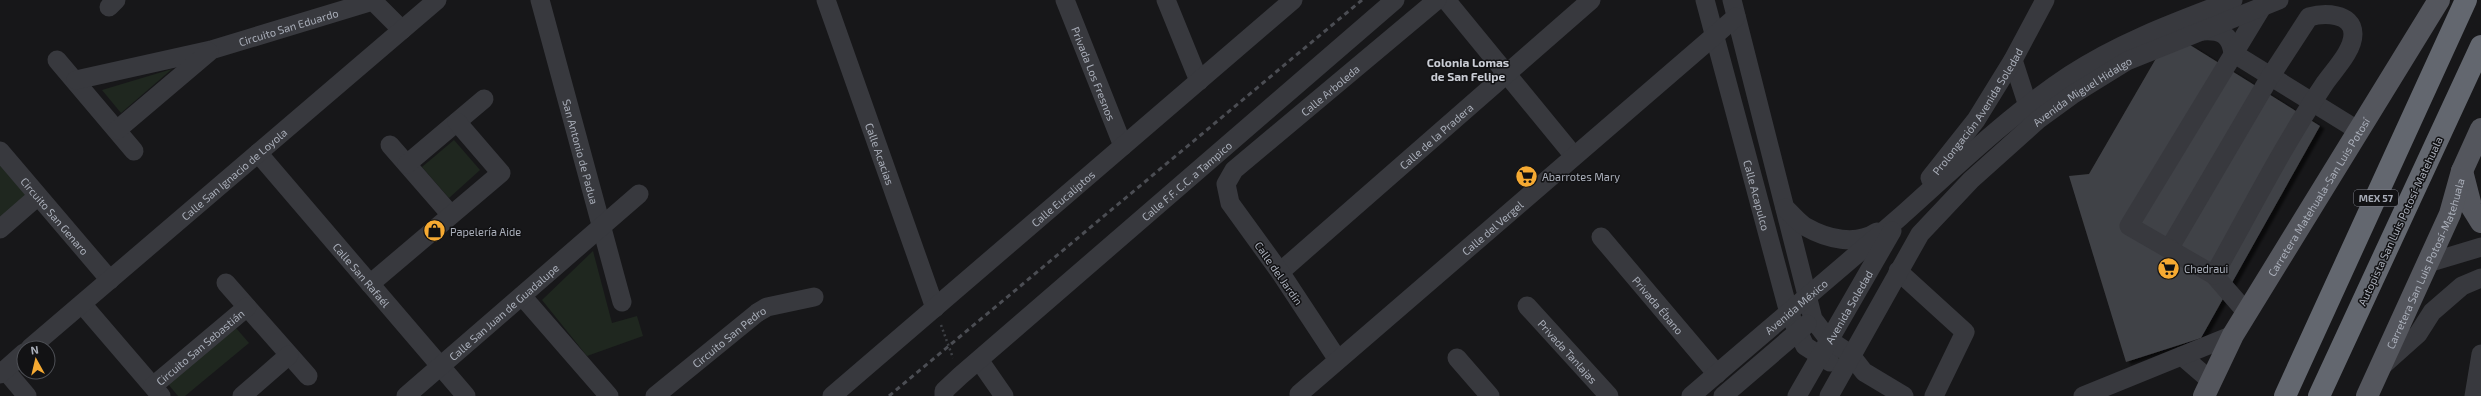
<svg xmlns="http://www.w3.org/2000/svg" width="2481" height="396" viewBox="0 0 2481 396" font-family="'Exo 2',sans-serif">
<defs>
<filter id="shadow"><feDropShadow dx="4.5" dy="2.5" stdDeviation="1" flood-color="#0009"/></filter>
</defs>
<rect width="100%" height="100%" fill="#171719"/>
<g fill="#1f271f">
<path d="M172,69l-51,44 -19,-23z"/>
<path d="M454,140l26,30 -31,28 -27,-31z"/>
<path d="M0,165l26,30 -26,23z"/>
<path d="M593,251l19,72 25,-7 6,20 -56,20 -45,-56z"/>
<path d="M236,328l13,15 -64,53h-7l-10,-12z"/>
</g>
<path fill="#414246" filter="url(#shadow)" d="M2190,45l130,81 -119,212 -75,24 -57,-186 20,-2 69,-119z"/>
<g fill="none" stroke-linecap="round" stroke-linejoin="round">
<path stroke="#3e4045" stroke-width="2.5" stroke-dasharray="2 3" stroke-linecap="butt" d="M941,325l12,33"/>
<g stroke="#38393e" stroke-width="19">
<path id="s1" d="M540,0l82,302"/>
<path id="s2" d="M826,0l109,308"/>
<path id="s3" d="M1065,0l58,146"/>
<path d="M1166,0l33,81"/>
<path d="M1446,0l128,156"/>
<path id="s4" d="M1705,0l84,313 16,33 25,16"/>
<path d="M1732,0l81,319 16,21 21,14 14,18 40,24"/>
<path d="M109,7l7,-7"/>
<path d="M2203,31c18,-1 27,3 30,22l126,78"/>
<path d="M57,60l77,91"/>
<path d="M2013,60l15,46"/>
<path id="s5" d="M76,80l135,-30 162,-49 29,29"/>
<path d="M117,130l92,-78"/>
<path d="M390,145l61,70"/>
<path id="s6" d="M0,151l110,129"/>
<path id="s7" d="M258,153l208,243"/>
<path d="M407,164l77,-65"/>
<path id="s8" d="M1930,178l46,-58 37,-60 32,-60"/>
<path d="M1785,208c7,6 14,15 21,19 21,12 50,19 71,5"/>
<path d="M0,229l38,-33"/>
<path id="s9" d="M1601,237l116,137"/>
<path d="M2169,249l101,-172 39,-60c14,-4 44,-5 44,17 0,17 -19,36 -28,49 -41,61 -75,128 -111,192l33,38"/>
<path d="M2428,263l53,-16"/>
<path d="M1898,271l67,61 -31,64"/>
<path id="s10" d="M1280,272l311,-272"/>
<path d="M2214,275l-85,-49 133,-219"/>
<path d="M226,283l82,93"/>
<path d="M370,284l131,-111 -44,-51"/>
<path d="M522,296l87,100"/>
<path d="M82,304l79,92"/>
<path id="s11" d="M1527,306l82,90"/>
<path id="s12" d="M30,348l407,-348"/>
<path d="M2182,356l29,25"/>
<path d="M1457,358l33,38"/>
<path d="M979,360l25,36"/>
<path id="s13" d="M1338,360l-58,-88 -50,-69 -4,-19 8,-14 203,-170"/>
<path d="M2381,367l37,-33 14,-22 30,-26 19,-8"/>
<path d="M5,370l22,26"/>
<path d="M0,374l24,-21"/>
<path id="s14" d="M153,386l94,-79"/>
<path id="s15" d="M1299,394l437,-377"/>
<path d="M242,396l47,-41"/>
<path id="s16" d="M406,396l233,-202"/>
<path id="s17" d="M655,396l102,-83 10,-6 47,-10"/>
<path id="s18" d="M832,396l461,-396"/>
<path id="s19" d="M944,396v-5l16,-15 435,-376"/>
<path id="s20" d="M1691,396c69,-60 140,-119 209,-179 55,-49 108,-101 170,-142 50,-33 108,-54 163,-75"/>
<path d="M1723,396l84,-72"/>
<path id="s21" d="M1797,396l95,-165"/>
<path id="s22" d="M1829,396l91,-162 51,-54 68,-61 33,-24 55,-34 152,-61"/>
<path d="M2083,396l150,-61"/>
<path d="M2474,396l7,-42"/>
</g>
<g stroke="#54565d" stroke-width="22">
<path d="M2462,171l9,35 10,16"/>
<path id="s23" d="M2204,396l29,-61 206,-335"/>
<path id="s24" d="M2367,396l83,-182 12,-43 19,-42"/>
</g>
<g stroke="#63676f" stroke-width="22">
<path d="M2285,396l181,-396"/>
<path d="M2319,396l162,-350"/>
</g>
<path stroke="#4b4d53" stroke-width="3" stroke-dasharray="5 4" stroke-linecap="butt" d="M889,396l473,-396"/>
</g>
<defs>
<symbol id="supermarket-disc" viewBox="-11 -11 22 22"><circle r="9.5" fill="#f6aa32" stroke="#121214"/><path d="M-6-5.5h2.5l.6 2H6L4.5 2H-2.5L-4.4-4H-6ZM-1.5 3.2a1.3 1.3 0 1 0 .1 0ZM3 3.2a1.3 1.3 0 1 0 .1 0Z" fill="#111"/></symbol>
<symbol id="shop-disc" viewBox="-11 -11 22 22"><circle r="9.5" fill="#f6aa32" stroke="#121214"/><path d="M-5-2.5h2.3a2.7 3.5 0 0 1 5.4 0H5L5.5 6h-11ZM-1.5-2.5h3a1.5 2.3 0 0 0-3 0Z" fill="#111"/></symbol>
</defs>
<g fill-rule="evenodd">
<use href="#supermarket-disc" x="1514" y="164" width="25" height="25"/>
<use href="#shop-disc" x="422" y="218" width="25" height="25"/>
<use href="#supermarket-disc" x="2156" y="256" width="25" height="25"/>
</g>
<g text-anchor="middle" dominant-baseline="central" stroke-width="3" stroke-linejoin="round" paint-order="stroke">
<rect fill="#121214" stroke="#7c7f88" stroke-width="1" x="2354" y="190" width="44" height="16" rx="3"/>
<g font-size="10" font-weight="bold" fill="#a9aeb9">
<text x="2376" y="198">MEX 57</text>
</g>
<g font-size="11" fill="#a9aeb9" stroke="#121214">
<text stroke="none"><textPath href="#s5" startOffset="219">Circuito San Eduardo</textPath></text>
<text stroke="none"><textPath href="#s3" startOffset="79">Privada Los Fresnos</textPath></text>
<text stroke="none"><textPath href="#s13" startOffset="351">Calle Arboleda</textPath></text>
<text stroke="none"><textPath href="#s22" startOffset="403">Avenida Miguel Hidalgo</textPath></text>
<text stroke="none"><textPath href="#s8" startOffset="82">Prolongación Avenida Soledad</textPath></text>
<text stroke="none"><textPath href="#s10" startOffset="207">Calle de la Pradera</textPath></text>
<text stroke="none"><textPath href="#s1" startOffset="157">San Antonio de Padua</textPath></text>
<text stroke="none"><textPath href="#s2" startOffset="163">Calle Acacias</textPath></text>
<text stroke="none"><textPath href="#s12" startOffset="268">Calle San Ignacio de Loyola</textPath></text>
<text stroke="none"><textPath href="#s19" startOffset="326">Calle F.F. C.C. a Tampico</textPath></text>
<text stroke="none"><textPath href="#s4" startOffset="202">Calle Acapulco</textPath></text>
<text stroke="none"><textPath href="#s23" startOffset="230">Carretera Matehuala-San Luis Potosí</textPath></text>
<text stroke="none"><textPath href="#s18" startOffset="304">Calle Eucaliptos</textPath></text>
<text stroke="none"><textPath href="#s6" startOffset="85">Circuito San Genaro</textPath></text>
<text transform="translate(2400 221) rotate(-65)">Autopista San Luis Potosí-Matehuala</text>
<text stroke="none"><textPath href="#s15" startOffset="255">Calle del Vergel</textPath></text>
<text stroke="none"><textPath href="#s24" startOffset="145">Carretera San Luis Potosí-Matehuala</textPath></text>
<text transform="translate(1279 273) rotate(55)">Calle del Jardín</text>
<text stroke="none"><textPath href="#s7" startOffset="160">Calle San Rafaél</textPath></text>
<text stroke="none"><textPath href="#s9" startOffset="89">Privada Ébano</textPath></text>
<text stroke="none"><textPath href="#s21" startOffset="103">Avenida Soledad</textPath></text>
<text stroke="none"><textPath href="#s20" startOffset="138">Avenida México</textPath></text>
<text stroke="none"><textPath href="#s16" startOffset="129">Calle San Juan de Guadalupe</textPath></text>
<text stroke="none"><textPath href="#s17" startOffset="95">Circuito San Pedro</textPath></text>
<text stroke="none"><textPath href="#s14" startOffset="61">Circuito San Sebastián</textPath></text>
<text stroke="none"><textPath href="#s11" startOffset="61">Privada Tanlajas</textPath></text>
</g>
<g font-size="11" fill="#a9aeb9" stroke="#121214" text-anchor="start">
<text x="1542" y="176">Abarrotes Mary</text>
<text x="450" y="231">Papelería Aide</text>
<text x="2184" y="268">Chedraui</text>
</g>
<g font-size="12" font-weight="bold" fill="#cacdd5" stroke="#121214">
<text x="1468" y="62">Colonia Lomas<tspan x="1468" dy="14">de San Felipe</tspan></text>
</g>
</g>
<g transform="translate(36 360) rotate(352)"><circle r="19" fill="#121214" stroke="#4e5056"/>
<path d="M0-3L7 15L0 10L-7 15Z" fill="#f6aa32"/>
<text y="-6" font-size="11" font-weight="bold" text-anchor="middle" fill="#a9aeb9">N</text>
</g>
</svg>
